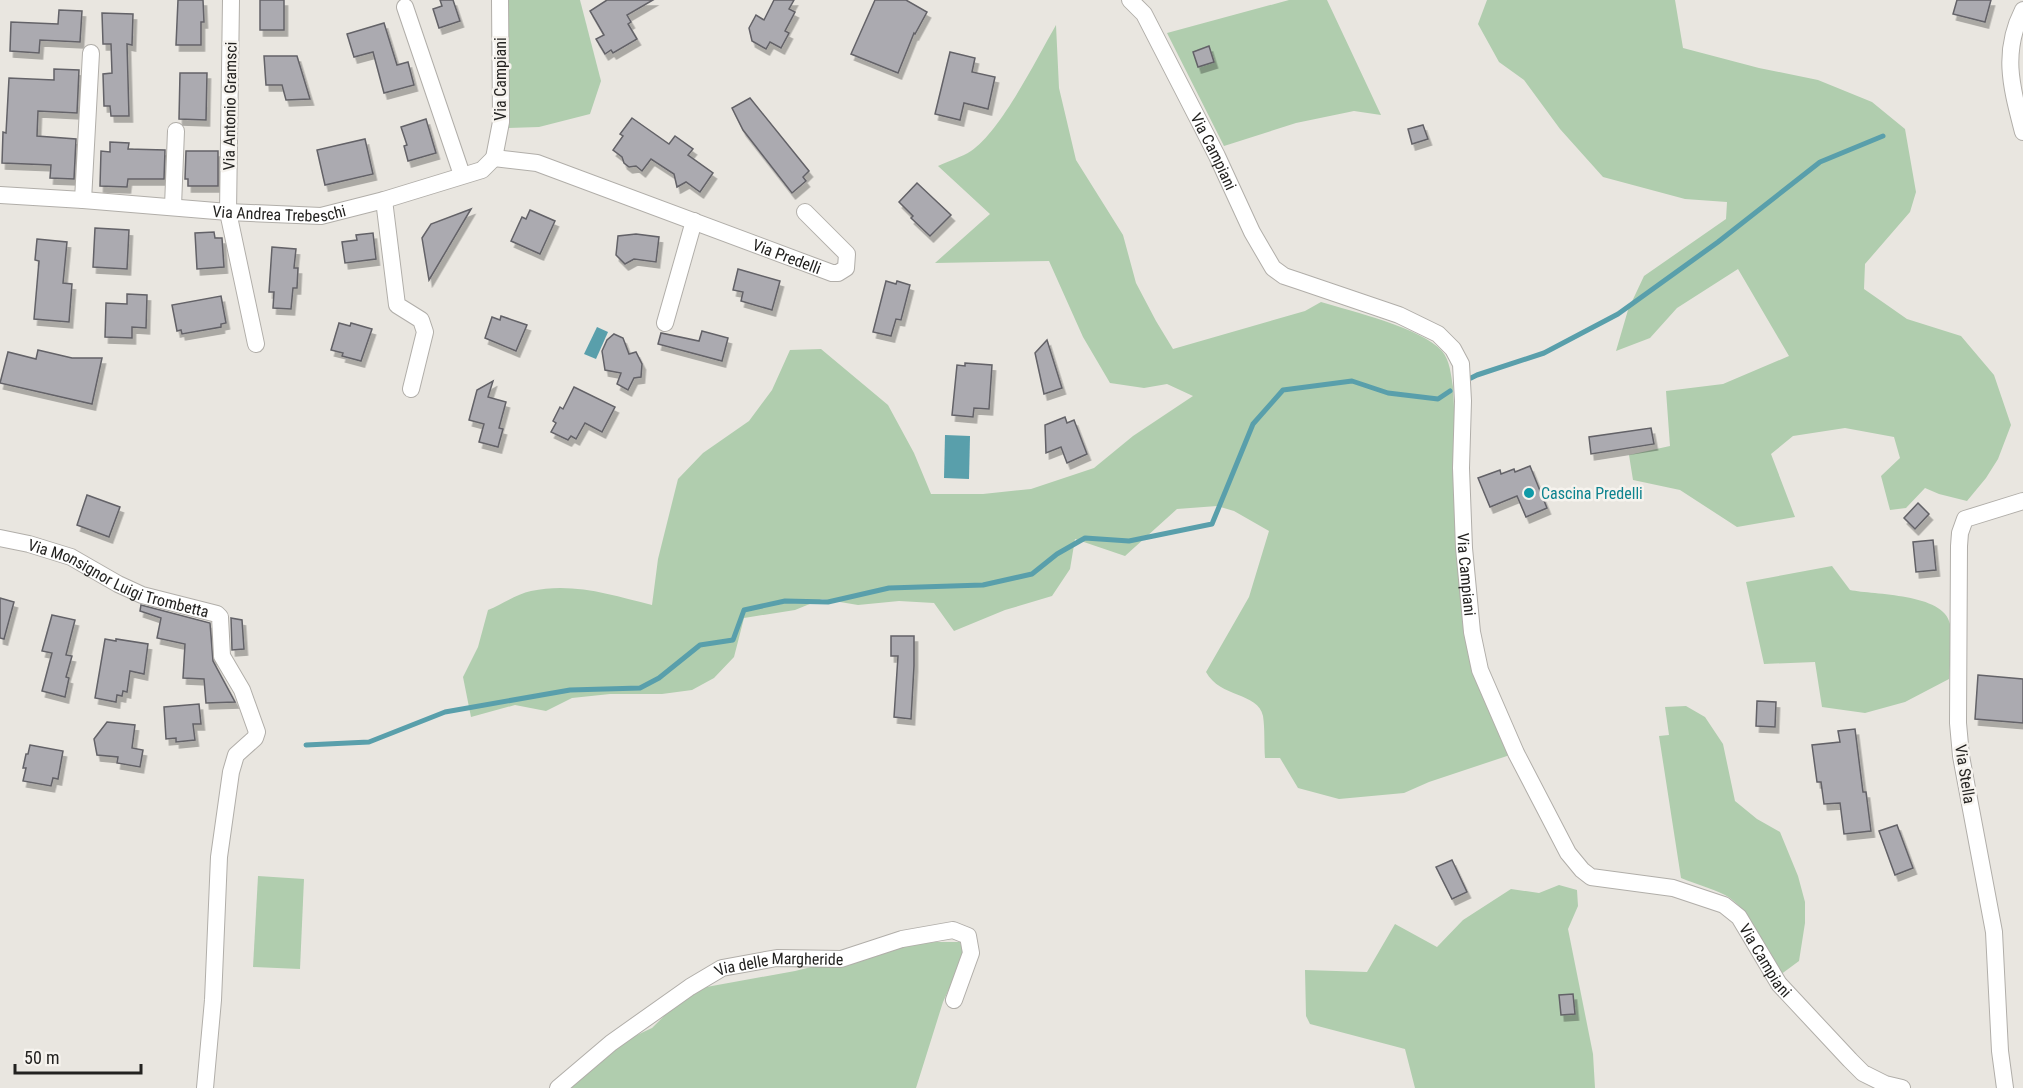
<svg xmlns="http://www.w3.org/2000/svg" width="2023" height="1088" viewBox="0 0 2023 1088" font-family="'Roboto Condensed',sans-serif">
<defs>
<filter id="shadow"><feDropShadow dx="3.5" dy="6" stdDeviation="0" flood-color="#0004"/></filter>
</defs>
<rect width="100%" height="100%" fill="#e9e6e0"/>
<g fill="#b0cdae">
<path d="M506,0h74l21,81 -11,33 -51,13 -32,1z"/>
<path d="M1289,0h38l54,115 -27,-4 -58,12 -72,23 -57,-113z"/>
<path d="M1487,0h188l8,48 76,20 59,12 54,22 33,27 11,63 -6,20 -45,52 -1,25 43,30 54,17 33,39 17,50 -13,34 -12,19 -19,23 -28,-7 -14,-6 -19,20 -16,2 -9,-34 19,-18 -6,-21 -49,-9 -52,8 -22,18 24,63 -58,10 -57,-37 -47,-10 -4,-25 41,-9 -4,-55 57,-7 66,-28 -51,-87 -61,39 -27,30 -34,13 12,-41 16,-34 82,-57 1,-17 -42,-3 -82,-22 -43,-48 -36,-49 -25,-18 -21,-38z"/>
<path d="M1056,25l3,63 17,72 47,75 13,48 20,38 17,28 132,-38 16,-9c30,9 101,26 121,49 8,9 9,25 11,36l12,245 45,123 -81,27 -25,11 -65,6 -41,-11 -18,-30h-15c-1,-14 0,-29 -2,-42 -5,-24 -43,-18 -57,-44l43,-75 20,-66 -35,-20 -17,-5 -40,3 -52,47 -50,-17 -5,30 -18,27 -47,14 -51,21 -20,-28 -35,-2 -41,4 -36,-6 -27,11 -51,8 -10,39 -20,21 -22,12 -30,4h-52l-38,4 -26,13 -31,-6 -44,12 -8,-40 15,-30 10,-37c14,-6 29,-16 43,-19 42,-9 81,4 121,14l6,-46 20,-80 25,-26 46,-32 23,-31 18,-40 31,-1 67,56 26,48 17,41h52l48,-5 63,-21 39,-32 60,-40 -26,-12 -23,4 -34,-5 -27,-46 -34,-76 -114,2 55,-49 -52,-48c10,-5 24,-9 33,-15 30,-20 66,-93 85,-126z"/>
<path d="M1832,566l18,24c24,5 94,3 100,34 3,13 0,40 -1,55l-44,23 -40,11 -43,-6 -7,-45 -51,2 -18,-82z"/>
<path d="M1686,706l19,11 18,27 12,57 22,18 23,13 18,44 7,26v21l-6,38 -19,14c-13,-24 -30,-67 -55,-80 -14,-7 -29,-11 -44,-17l-22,-142 10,-1 -4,-28z"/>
<path d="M258,876l46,3 -4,90 -47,-2z"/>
<path d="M1559,885l18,5 1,16 -10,23 25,125 2,34h-180l-10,-39 -95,-25 -4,-8 -1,-46 62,2 28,-48 42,23 26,-27 48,-31 28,4z"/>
<path d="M936,942h24l4,14 -21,46 -27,86h-349l40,-39 45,-21 38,-38 105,-19 108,-27z"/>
</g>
<g fill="#599fab">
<path d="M597,327l11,5 -12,27 -12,-5z"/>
<path d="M945,435l25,1 -1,43 -25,-1z"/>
</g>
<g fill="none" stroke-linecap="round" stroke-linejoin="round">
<g stroke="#599fab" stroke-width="5">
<path d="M1471,378l6,-3 67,-22 74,-39 100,-72 102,-80 63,-26"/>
<path d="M306,745l63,-3 76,-30 125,-22 70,-2 19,-10 41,-33 33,-5 11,-30 41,-9 43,1 61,-14 94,-3 49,-11 25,-20 28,-16 44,3 83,-17 41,-100 30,-34 69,-9 36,12 50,6 12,-8"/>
</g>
</g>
<g fill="#abaab0" stroke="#636267" stroke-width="1.5" filter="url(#shadow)">
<path d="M178,0h25l1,22h-3v23h-25z"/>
<rect x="260" y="0" width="24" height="30"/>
<path d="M440,0h13l7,21 -21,7 -6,-19 9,-3z"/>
<path d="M607,0h46l-26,15 4,7 -3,2 9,15 -24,14 -2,-3 -6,4 -9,-15 8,-4 -14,-24z"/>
<path d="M774,0h20l-5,9 6,3 -10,19 4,2 -8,15 -11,-6 -4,7 -14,-8 -3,-13 7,-13 8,5z"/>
<path d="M875,0h31l21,12 -12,22 -1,-1 -16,40 -47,-19z"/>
<path d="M1957,0h34l-6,22 -32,-8z"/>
<path d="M59,10l23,1 -2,31 -40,-2 -1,13 -29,-2 1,-29 47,2z"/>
<path d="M102,13l31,1 -1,31 -5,-1 2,72h-18l-1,-10h-6l-1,-32 9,-1 -1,-29h-8z"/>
<path d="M384,23l13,42 11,-3 6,23 -30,8 -11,-41 -19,5 -7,-23z"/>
<path d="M1209,46l5,16 -16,5 -5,-15z"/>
<path d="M950,52l25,6 -3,14 23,5 -7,32 -24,-6 -4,17 -25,-6z"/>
<path d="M264,56h33l13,43 -24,1 -4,-15h-16z"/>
<path d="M54,69l25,1 -2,43 -39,-2 -1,25 39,3 -2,40 -24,-1 1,-13 -49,-2 1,-31 3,1 3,-55 45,2z"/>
<path d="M180,73h27l-1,47 -27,-1z"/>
<path d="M750,98l59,73 -6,6 3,4 -14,12 -49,-63 -11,-22z"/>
<path d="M632,118l37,26 6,-8 18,13 -5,6 25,18 -13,19 -14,-10 -9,5 -3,-13 -23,-15 -9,12 -6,-5 -7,1 -5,-4 -2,-6 -9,-7 10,-14 -3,-2z"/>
<path d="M426,119l10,34 -28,8 -4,-15 3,-1 -6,-18z"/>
<path d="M1423,125l5,14 -16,5 -4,-15z"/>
<path d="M365,139l8,35 -48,11 -8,-35z"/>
<path d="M110,142l19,1 -1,6 37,1 -1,29h-36l-1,8 -27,-1 1,-35 9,1z"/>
<path d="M186,151h32v35h-30v-7h-3z"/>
<path d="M917,183l34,32 -21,21 -19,-18 2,-2 -14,-14z"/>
<path d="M471,209l-42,71 -7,-42 9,-14z"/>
<path d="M530,210l25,11 -15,33 -29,-13 11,-24 4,2z"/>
<path d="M95,228l34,2 -2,39 -34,-2z"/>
<path d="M214,232l1,6h7l2,29 -27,2 -2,-36z"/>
<path d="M373,233l3,26 -31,4 -3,-21 15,-2 -1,-5z"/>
<path d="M636,234l23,3 -3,25 -22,-3 -9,5 -9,-9 2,-19z"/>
<path d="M37,239l30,3 -4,41 9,1 -3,38 -35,-3 5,-58 -4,-1z"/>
<path d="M272,247l24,2 -2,19h4l-1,20h-4l-2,21 -18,-1 1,-16h-5z"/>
<path d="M738,269l42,12 -8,29 -31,-9 2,-9 -10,-2z"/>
<path d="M886,281l10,3 1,-3 13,4 -9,35 -5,-1 -5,17 -18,-4z"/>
<path d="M127,294l20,1 -1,33 -14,-1v11l-27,-1 1,-34 21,1z"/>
<path d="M221,296l5,27 -5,1v3l-39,7 -1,-4 -4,1 -5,-26z"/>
<path d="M501,316l26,9 -11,26 -31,-13 7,-21 8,3z"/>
<path d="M339,323l11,3 1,-3 21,6 -11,32 -19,-5 1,-3 -12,-3z"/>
<path d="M702,331l26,7 -6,23 -64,-17 3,-11 38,8z"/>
<path d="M614,334l9,4 6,16 7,-2 6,12 -1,13 -7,1 -6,12 -11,-6 4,-11 -16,-3 -3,-19 5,-11z"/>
<path d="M1047,340l15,48 -18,6 -9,-41z"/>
<path d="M38,350l34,8h30l-10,46 -92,-21 8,-31 28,7z"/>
<path d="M965,363l27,2 -3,44 -15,-1 -1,9 -21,-2 5,-50 8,1z"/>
<path d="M493,381l-5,16 18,5 -7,26 4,1 -5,18 -19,-5 5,-18 -15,-4 8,-30z"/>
<path d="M574,387l41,20 -13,25 -17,-9 -9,16 -5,-3 -3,4 -17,-8 5,-9 -3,-2 7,-14 3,2z"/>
<path d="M1065,417l2,6 7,-3 13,34 -20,9 -6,-16 -15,6 -1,-28z"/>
<path d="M1651,428l3,16 -63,10 -2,-17z"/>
<path d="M1530,466l17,42 -21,9 -9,-21 -27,11 -12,-29 22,-8 1,4 13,-5 1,3z"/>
<path d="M87,495l33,12 -11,30 -32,-12z"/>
<path d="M1918,503l11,11 -14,15 -11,-11z"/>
<path d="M1933,540l3,30 -20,2 -3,-30z"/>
<path d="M0,598l14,4 -10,37 -4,-1z"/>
<path d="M141,605l69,18 3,38 22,41 -29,1 -2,-24 -21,-1 2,-34 -28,-6 4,-20 -21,-7z"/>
<path d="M52,615l23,5 -9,35 6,1 -6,21 3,1 -4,19 -23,-6 10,-38 -10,-2z"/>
<path d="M231,618l11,2 2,29 -12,1z"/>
<path d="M891,636h23v30l-3,53 -17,-2 4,-61h-7z"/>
<path d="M105,639l11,2v-2l32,5 -4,30 -14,-3 -3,21 -4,-1 -1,5 -5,-1 -1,7 -21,-4z"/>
<path d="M1978,675l45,4v44l-48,-4z"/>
<path d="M1757,701l19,1 -1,25 -19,-1z"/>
<path d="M199,704l2,20h-8l2,16 -19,2v-4l-10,1 -2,-32z"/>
<path d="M107,722l28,3 -3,23 11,2 -3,17 -23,-4 1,-6 -21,-2 -3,-16z"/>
<path d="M1855,729l8,63h3l5,39 -27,3 -4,-31 -16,1 -3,-22h-4l-5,-37 28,-3 -2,-11z"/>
<path d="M30,745l33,6 -5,28 -5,-1 -2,8 -28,-5 3,-13h-3l3,-14h2z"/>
<path d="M1897,825l16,43 -18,7 -16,-44z"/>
<path d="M1452,860l15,32 -15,7 -16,-32z"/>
<path d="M1573,994l2,20 -14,1 -2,-20z"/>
</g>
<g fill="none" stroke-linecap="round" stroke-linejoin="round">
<defs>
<g id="street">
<path d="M231,0l-3,212 28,132"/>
<path id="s1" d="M1130,0l14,14 73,142 35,76 21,36 11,8 15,5 100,34 39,19 15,15 8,15 2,37 -2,67 3,80 8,84 8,38 36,83 52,100 14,17 9,7 82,11 51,17 15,12 40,67 71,76 13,13 22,11 17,4"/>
<path d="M405,7l57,168"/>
<path d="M2023,10c-22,43 -11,79 0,122"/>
<path id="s2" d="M494,158l43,5 295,110h6l8,-5 1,-14 -42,-42"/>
<path d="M494,158l7,-36 -1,-122"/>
<path id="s3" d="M0,195l83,5 145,12 93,4 63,-16 98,-30 12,-12"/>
<path d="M83,200l8,-147"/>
<path d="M384,200l13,105 24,15 4,12 -14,57"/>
<path d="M173,206l3,-75"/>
<path d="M665,323l29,-102"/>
<path id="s4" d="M0,538l29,6 42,13 47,27 24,11 75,19 3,3 2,39 20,34 15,42 -2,6 -19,17 -5,17 -12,85 -6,143 -8,88"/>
<path id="s5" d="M558,1088l53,-45 79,-56 32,-19 55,-10 64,1 61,-20 51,-9 15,6 3,17 -17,47"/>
<path d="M2005,1088l-5,-37 -6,-119 -33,-176 -3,-33 1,-177 1,-13 5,-14 58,-18"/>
</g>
</defs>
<use href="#street" stroke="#b1aea9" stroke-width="18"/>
<use href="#street" stroke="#fff" stroke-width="16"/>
</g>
<circle fill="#0f9aa8" stroke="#f6f3ee" stroke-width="2" cx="1529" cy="493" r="6"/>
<g text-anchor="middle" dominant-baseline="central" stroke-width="5" stroke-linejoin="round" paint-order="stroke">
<g font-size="16" fill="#232220" stroke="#f6f3ee">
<text transform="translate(500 79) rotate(-90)">Via Campiani</text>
<text transform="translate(230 106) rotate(-89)">Via Antonio Gramsci</text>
<text stroke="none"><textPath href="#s1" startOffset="174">Via Campiani</textPath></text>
<text stroke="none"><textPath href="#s3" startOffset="280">Via Andrea Trebeschi</textPath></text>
<text stroke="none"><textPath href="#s2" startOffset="310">Via Predelli</textPath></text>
<text stroke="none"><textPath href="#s1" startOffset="732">Via Campiani</textPath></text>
<text stroke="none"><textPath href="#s4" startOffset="126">Via Monsignor Luigi Trombetta</textPath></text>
<text transform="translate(1965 774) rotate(81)">Via Stella</text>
<text stroke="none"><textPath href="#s1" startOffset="1272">Via Campiani</textPath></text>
<text stroke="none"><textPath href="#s5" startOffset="261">Via delle Margheride</textPath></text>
</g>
<g font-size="16" fill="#0d838f" stroke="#f6f3ee" text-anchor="start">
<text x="1541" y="493">Cascina Predelli</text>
</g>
</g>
<path d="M15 1064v9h126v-9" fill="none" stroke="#232220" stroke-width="3"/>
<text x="24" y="1064" font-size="18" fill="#232220" stroke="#f6f3ee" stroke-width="4.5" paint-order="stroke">50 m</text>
</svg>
